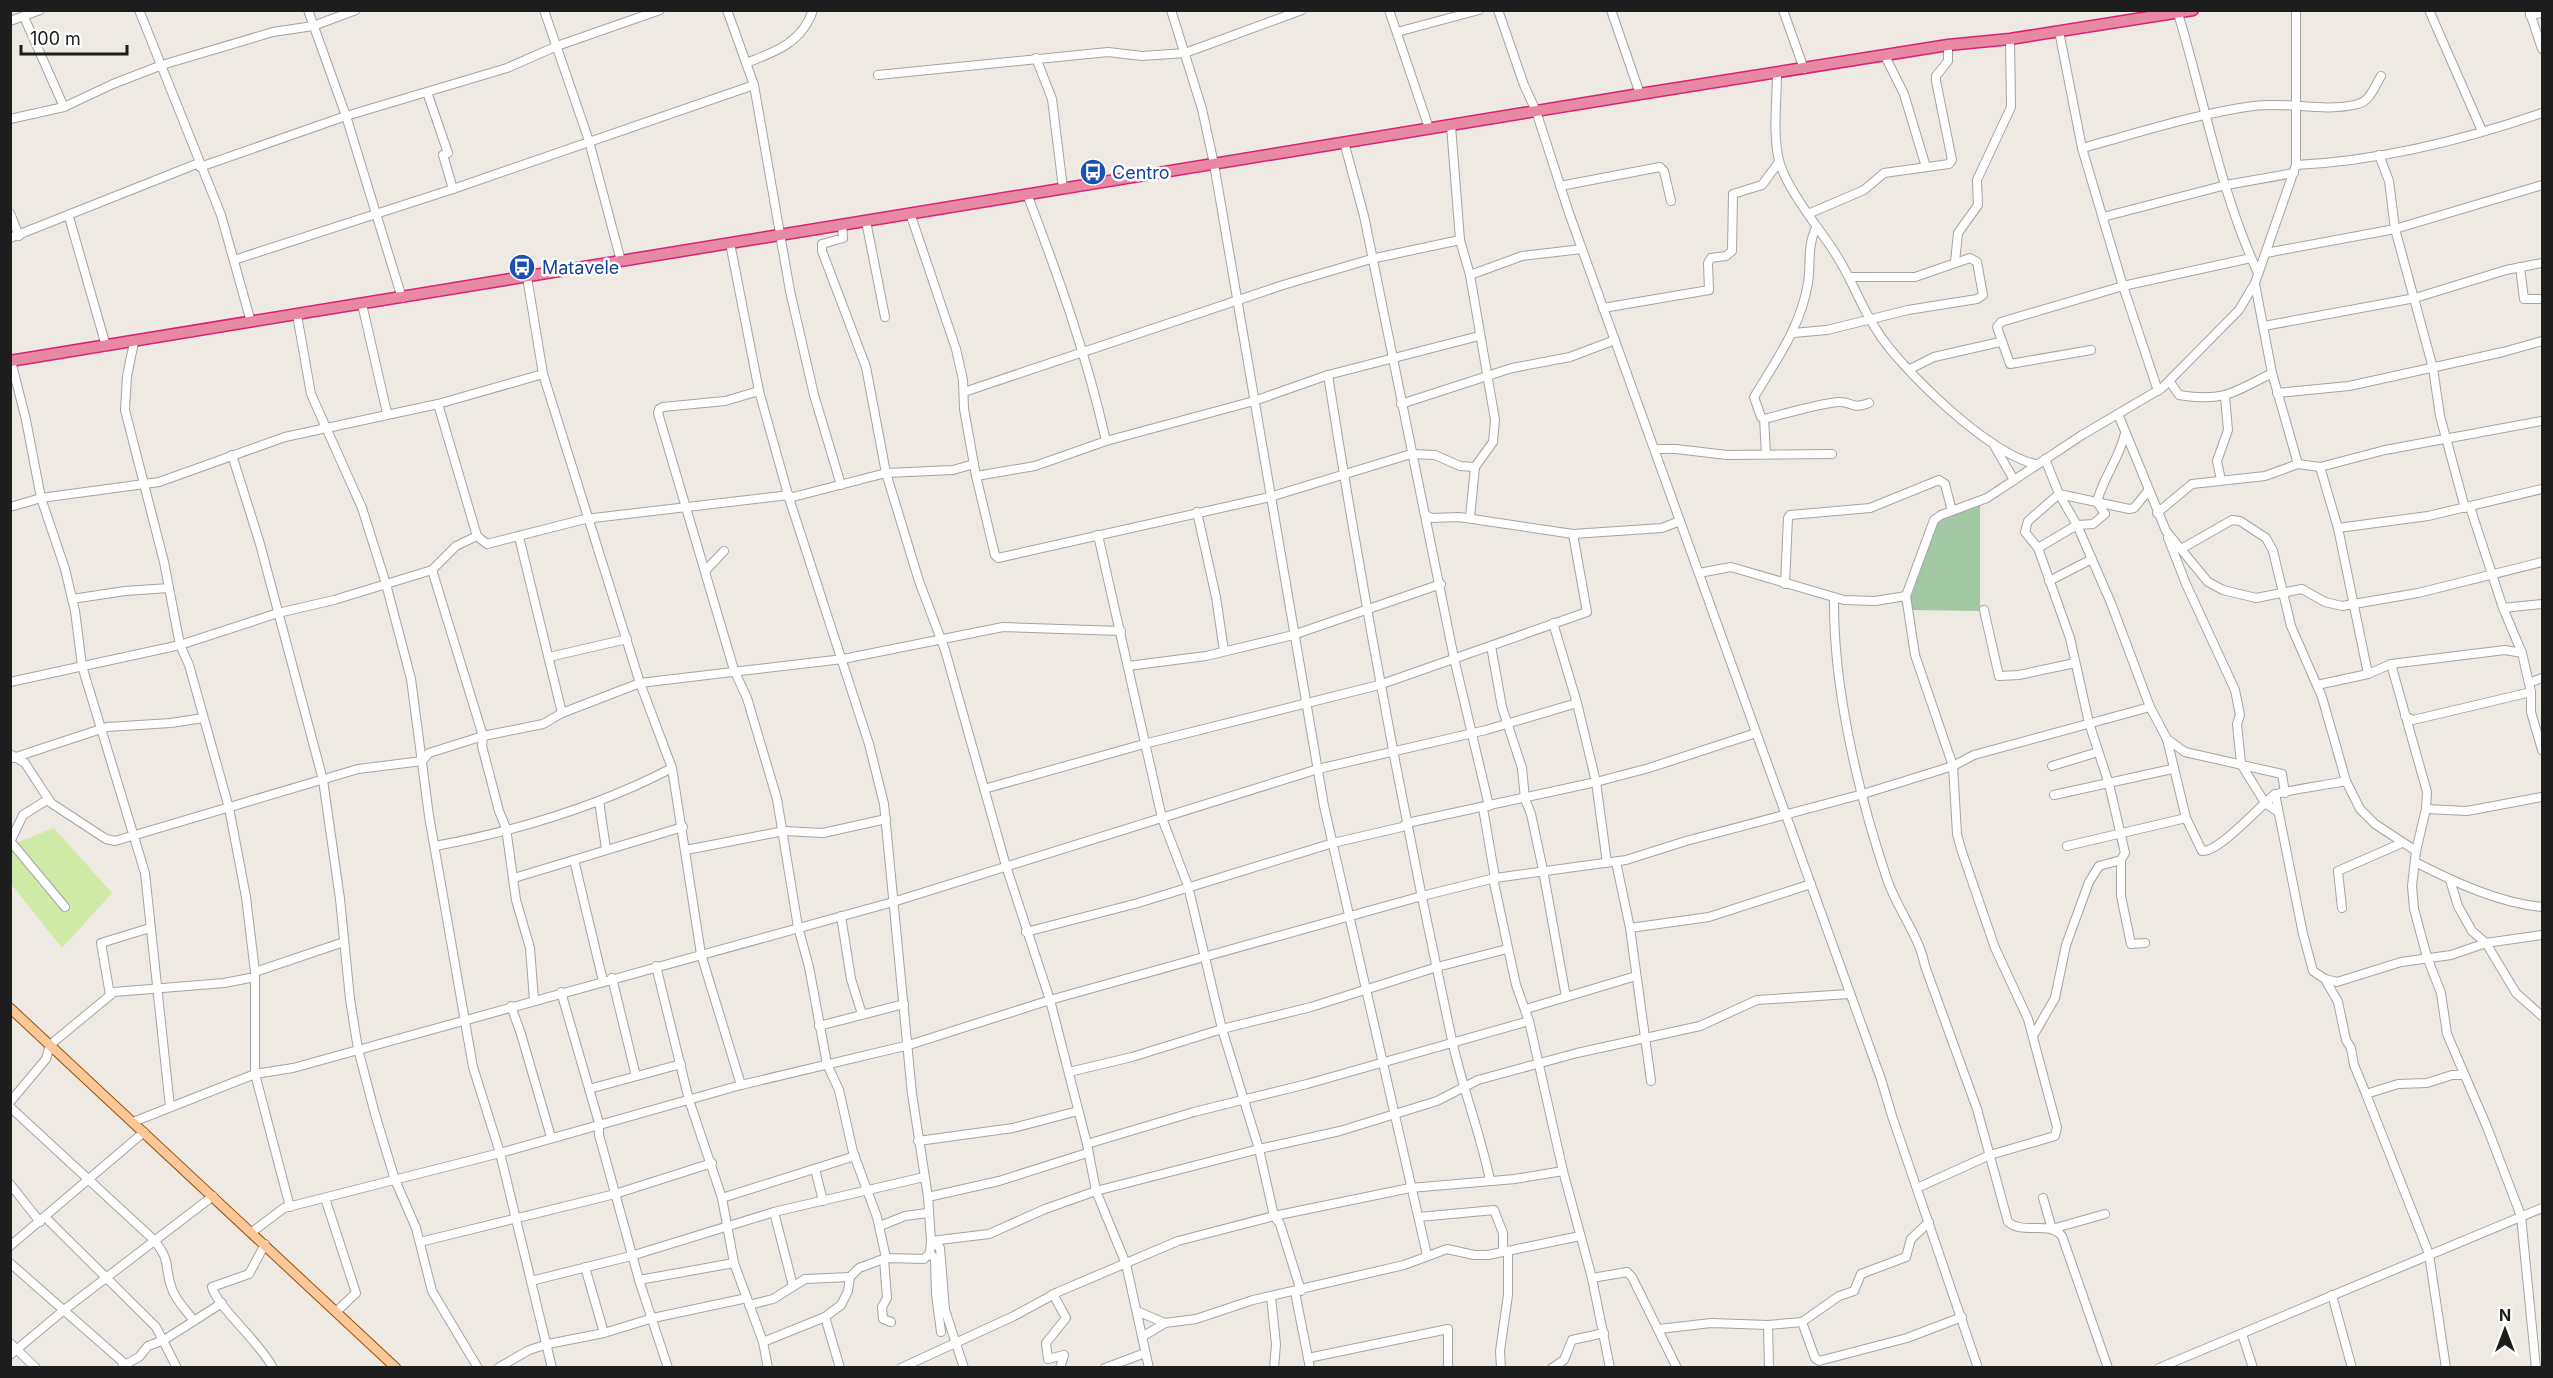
<svg xmlns="http://www.w3.org/2000/svg" width="2553" height="1378" viewBox="0 0 2553 1378" font-family="Inter,sans-serif">
<rect width="100%" height="100%" fill="#eee9e2"/>
<path fill="#cfeaa7" d="M54,828l58,65 -50,55 -51,-64 -1,-35 56,63 3,-5 -53,-64z"/>
<path fill="#a3c8a5" d="M1980,505v106l-69,-1 -2,-16 27,-73z"/>
<g fill="none" stroke-linecap="round" stroke-linejoin="round">
<defs>
<g id="minor">
<path d="M139,10l82,205 30,107"/>
<path d="M308,10l38,106 56,182"/>
<path d="M544,10l45,131 32,120"/>
<path d="M727,10l27,75 36,206 24,104 27,90"/>
<path d="M1171,10l31,99 12,55 110,642 103,449"/>
<path d="M1389,10l40,118"/>
<path d="M1498,10l26,75 12,26 33,102 312,866 11,37 86,252"/>
<path d="M1611,10l29,84"/>
<path d="M1783,10l21,59"/>
<path d="M2177,10c27,88 42,179 81,263"/>
<path d="M2429,10l53,121"/>
<path d="M2529,10l13,39"/>
<path d="M2530,15l12,-2"/>
<path d="M24,17l40,90"/>
<path d="M10,21l30,-11"/>
<path d="M2059,31l23,117 41,138 35,105"/>
<path d="M1397,32l82,-22"/>
<path d="M1885,56l19,38 22,73"/>
<path d="M1036,58l16,41 11,89"/>
<path d="M746,63c29,-11 56,-20 67,-53"/>
<path d="M1777,73c0,28 -5,64 3,91 9,28 39,64 55,89 16,24 25,52 41,76 22,38 118,130 161,135"/>
<path d="M878,75l230,-23 34,4 43,-3 117,-43"/>
<path d="M427,92l21,61 -5,2 10,34"/>
<path d="M10,119l54,-12 49,-23 49,-19 111,-33 40,-6 43,-16"/>
<path d="M1451,126l9,114 10,35 25,145 -2,22 -18,25 -5,51"/>
<path d="M1344,142l20,74 90,442 35,148"/>
<path d="M2082,148c56,-15 113,-34 171,-42 35,-5 70,7 105,-2 12,-3 17,-18 23,-28"/>
<path d="M2379,155l10,26 6,48 38,139 7,48 25,92"/>
<path d="M2296,165c82,-4 168,-25 246,-52"/>
<path d="M200,167l146,-51 161,-48 50,-22 103,-36"/>
<path d="M1560,186l100,-19 4,4 7,30"/>
<path d="M1027,194c31,81 60,162 79,247"/>
<path d="M10,213l9,23"/>
<path d="M910,213l46,136 7,31 1,29 12,67 19,79 3,3 272,-61 141,-43 24,1 25,11 15,1"/>
<path d="M1808,214l56,-24 20,-17 65,-9 3,-4 -16,-79v-5l12,-15v-16"/>
<path d="M69,217l37,129"/>
<path d="M2103,217l123,-32 68,-12"/>
<path d="M866,221l19,96"/>
<path d="M842,225l1,13 -21,6v7l44,116 20,106 33,108 26,69 61,216 44,134 37,144 9,47 30,73 23,104"/>
<path d="M10,238l189,-75"/>
<path d="M730,243l29,148 30,107 80,246 15,60 28,290 16,103 3,44 9,7 5,62 19,58"/>
<path d="M2266,253l129,-24 147,-44"/>
<path d="M234,260l219,-71 301,-104"/>
<path d="M1955,262l3,-29 20,-28 -1,-25 34,-73 -1,-68"/>
<path d="M2520,267l4,32h18"/>
<path d="M1470,275l52,-19 60,-7"/>
<path d="M527,277l16,97 97,309 32,85 29,186 40,131"/>
<path d="M2255,284l17,89 26,91 22,3 65,-17 157,-29"/>
<path d="M362,304l25,109"/>
<path d="M1603,308l106,-18 -1,-27 3,-5 15,-2 6,-5 1,-57 29,-9 17,-23"/>
<path d="M297,315l14,79 51,114 24,76 25,95 18,137 44,251 27,86 52,215"/>
<path d="M2264,326l151,-28 91,-28 36,-7"/>
<path d="M1793,333l34,-3 81,-20 69,-11 6,-4 -6,-33 -7,-4 -55,19h-66"/>
<path d="M134,342l-7,34 -2,34 39,152 16,83 9,20 40,143 17,89 9,75v102l35,133"/>
<path d="M2091,350l-81,14 -13,-37 4,-5 122,-36 128,-28"/>
<path d="M11,361l15,59 15,78 24,71 10,42 7,55 63,207 25,234"/>
<path d="M1910,369l24,-12 66,-15"/>
<path d="M1328,375c35,223 76,444 124,665 10,47 28,92 38,140"/>
<path d="M2170,382l9,13c45,7 54,-2 93,-22"/>
<path d="M759,391l-34,10 -62,6 -4,2 -1,4 76,257 13,28 30,101 21,128 11,40 18,97 12,26 14,62 24,65 9,41"/>
<path d="M964,392l319,-107 88,-26 89,-19"/>
<path d="M2277,393l72,-7 154,-34 39,-11"/>
<path d="M438,404l39,132"/>
<path d="M1401,404l111,-36 58,-11 45,-17"/>
<path d="M2118,414l48,117 42,51 15,8 33,8 46,-9 23,13 17,4 76,-13 124,-31"/>
<path d="M1764,419c25,-6 48,-14 74,-17 15,-1 12,8 31,1"/>
<path d="M1995,447l19,33"/>
<path d="M1655,449h21l51,6 105,-1"/>
<path d="M1766,453l-2,-34 -3,-2 -7,-20c22,-36 47,-71 54,-114 3,-19 -1,-38 8,-55"/>
<path d="M232,455l28,89 63,236 17,119 10,100 8,50 17,65 20,66 21,48 16,63 46,77"/>
<path d="M2045,459l14,35 18,31 34,78 39,104 17,32 19,79 16,33c16,2 58,-45 72,-56 6,-4 59,-11 72,-14"/>
<path d="M2320,467l18,61 30,146"/>
<path d="M976,476l59,-10 71,-25 148,-40 74,-26 151,-39"/>
<path d="M2221,480l-4,-19 11,-31 -3,-33"/>
<path d="M2059,494l70,15 5,-1 14,-17"/>
<path d="M789,498l97,-25 67,-3 21,-6"/>
<path d="M10,507l31,-9 118,-16 126,-45 153,-33 105,-30"/>
<path d="M2470,507l33,101 19,45 9,39v20l11,38"/>
<path d="M1197,512l19,85 8,54"/>
<path d="M2157,513l35,-29 73,-8 33,-12"/>
<path d="M1426,515l5,3 28,-1 114,17 89,-6 18,-7"/>
<path d="M2338,528l90,-12 114,-27"/>
<path d="M1098,535l64,283 26,68 34,143 37,120 15,67 6,8 21,67"/>
<path d="M519,537l43,176"/>
<path d="M2168,538l18,46 49,106 5,25 -3,9 4,40 24,39 13,9"/>
<path d="M2038,548l39,-23 16,-1 12,-10 -8,-12c6,-25 23,-44 28,-69"/>
<path d="M2181,549l51,-29 8,1 26,17 7,13 18,75 31,71 24,84 14,28 15,15 41,27"/>
<path d="M432,570l51,166 -1,10 17,65 7,17 10,72 14,48 4,52"/>
<path d="M705,571l19,-20"/>
<path d="M1699,573l32,-6 113,33 31,1 31,-5"/>
<path d="M2049,581l43,-22"/>
<path d="M1785,584l3,-66 2,-3 80,-7 69,-28 6,4 7,27"/>
<path d="M1834,598c-1,90 24,195 53,281 10,30 32,56 38,87l52,143 31,113c15,13 41,-2 54,14l46,132"/>
<path d="M72,599l53,-8 44,-3"/>
<path d="M2503,608l39,-4"/>
<path d="M1984,610l15,66 20,-1 56,-12"/>
<path d="M1553,623l24,80 19,79 11,81"/>
<path d="M1491,646l11,61 20,61 3,31 6,15 12,56 23,127"/>
<path d="M549,657l78,-18"/>
<path d="M2391,664l36,128 -1,17 -10,42 -4,35 2,23 13,48 14,36 6,41 40,93 34,89 15,152"/>
<path d="M1128,666l78,-10 87,-21 148,-51"/>
<path d="M10,682l170,-37 98,-32 56,-13 98,-30 24,-24 21,-10 10,8 98,-25 204,-24"/>
<path d="M2529,683l13,-5"/>
<path d="M2317,685l51,-11 23,-10 114,-14 17,3"/>
<path d="M2405,716l8,4 118,-28"/>
<path d="M2167,739l18,13 97,22 3,19"/>
<path d="M10,754l15,9 26,40 55,36 9,2 243,-72 64,-8 7,-8 54,-17 60,-12 19,-11 78,-30 203,-24 160,-32 118,4"/>
<path d="M13,758l94,-31 64,-4 32,-5"/>
<path d="M2052,766l46,-14"/>
<path d="M984,789l160,-45 235,-59 208,-73 -14,-78"/>
<path d="M2275,794l28,140 10,37 12,8 12,3 64,-20 50,-7 35,-12 56,-8"/>
<path d="M2054,795l118,-26"/>
<path d="M599,801l7,48"/>
<path d="M1483,808l12,70"/>
<path d="M2426,809l41,2 75,-14"/>
<path d="M10,842l13,-27 24,-15"/>
<path d="M11,842l54,65"/>
<path d="M435,846c81,-15 164,-40 237,-78"/>
<path d="M2067,846l119,-28"/>
<path d="M686,850l98,-19 39,2 63,-14"/>
<path d="M574,860l29,121"/>
<path d="M2121,860v36l10,48 14,-1"/>
<path d="M1616,862l14,66 21,153"/>
<path d="M2415,862c39,20 84,41 127,45"/>
<path d="M514,878l169,-51"/>
<path d="M1493,878l23,107 13,36 34,150 29,107 18,90"/>
<path d="M2450,880l8,26 14,25 14,12 30,50 26,23"/>
<path d="M2342,908l-4,-37 64,-28"/>
<path d="M841,916l10,63 11,35"/>
<path d="M1630,928l79,-11 102,-33"/>
<path d="M1026,932l112,-29 195,-60 69,-16 5,-4 189,-41 53,-14 107,-35"/>
<path d="M656,966l33,134 33,98 12,65 29,79 5,26"/>
<path d="M255,972l89,-30"/>
<path d="M612,978l24,98"/>
<path d="M2325,979l13,23 8,38 5,8 3,17 12,29"/>
<path d="M561,992l38,131v12l40,145 29,88"/>
<path d="M110,995l-9,-52 49,-15"/>
<path d="M511,1006l10,28 30,103"/>
<path d="M1526,1009l110,-33"/>
<path d="M819,1026l85,-22"/>
<path d="M2033,1036l22,-38 11,-53 23,-63 10,-16 22,-6 4,-7 -16,-69 -20,-61 -19,-85 -32,-90 -13,-16 3,-11 31,-27"/>
<path d="M1069,1072l63,-15 90,-28 89,-22 126,-40 70,-18"/>
<path d="M589,1089l92,-25"/>
<path d="M10,1102l36,-43 4,-14 64,-53 110,-9 31,-6"/>
<path d="M10,1107l144,133c19,24 9,26 18,49 4,12 15,22 22,32"/>
<path d="M133,1122l122,-48 38,-6 600,-166 425,-133 168,-39 91,-27"/>
<path d="M918,1141l95,-13 65,-17"/>
<path d="M1087,1144l107,-32 113,-28 222,-63"/>
<path d="M815,1169l8,32"/>
<path d="M10,1184l30,38"/>
<path d="M1917,1188l73,-33 65,-19 2,-9 -29,-108 -33,-71 -34,-99 -4,-15 -4,-68 -38,-111 -9,-59 28,-76 7,-5 46,-17 95,-63 80,-47 77,-78 16,-27 41,-118v-155"/>
<path d="M928,1197l71,-16 88,-28"/>
<path d="M325,1198l31,95 -19,18"/>
<path d="M722,1198l133,-42"/>
<path d="M2043,1198l9,31 53,-15"/>
<path d="M774,1212l19,74"/>
<path d="M1419,1217l75,-7 9,23v18"/>
<path d="M46,1218l110,109 21,41"/>
<path d="M880,1226l25,-10 22,-3"/>
<path d="M252,1232l32,-24 216,-55 241,-68 168,-40 141,-45 372,-104 73,-18 131,-18 60,-19 177,-47 90,-28 21,-11 176,-48"/>
<path d="M420,1242l195,-48 97,-31"/>
<path d="M265,1244l-16,30 -37,13c5,20 48,55 61,81"/>
<path d="M10,1246l134,-114"/>
<path d="M930,1253l5,6 1,35 5,38"/>
<path d="M884,1259l3,39 -5,9 1,12 8,3"/>
<path d="M10,1263l115,101"/>
<path d="M585,1267l19,66"/>
<path d="M1592,1278l35,-6 5,5 45,91"/>
<path d="M639,1280l95,-17"/>
<path d="M531,1281l100,-25 143,-44 150,-35"/>
<path d="M1295,1292l15,76"/>
<path d="M1053,1294l13,24 -20,25 2,16 16,-4 -4,13"/>
<path d="M2332,1295l20,73"/>
<path d="M1271,1297l5,47 -2,24"/>
<path d="M749,1305l24,-6 32,-20 45,-2"/>
<path d="M1139,1312l26,11"/>
<path d="M825,1317l15,51"/>
<path d="M1802,1322l13,36 4,3 88,-23 55,-21"/>
<path d="M1768,1325l1,43"/>
<path d="M1659,1329l52,-6 57,2 34,-3 37,-26 15,-5 7,-17 45,-17 5,-18 18,-17"/>
<path d="M2242,1334l11,34"/>
<path d="M1142,1337l23,-14 31,-4 57,-19 151,-35 43,-16 27,6h14l92,-19"/>
<path d="M763,1342l62,-25 16,-12 7,-14 2,-14 9,-9 27,-10 38,1 6,-6 1,-12 58,-7 56,-25 51,-18 163,-42 81,-18 97,-30 41,-21 99,-27 123,-27 57,-26 92,-6"/>
<path d="M10,1343l26,25"/>
<path d="M10,1355l54,-45 149,-114"/>
<path d="M1308,1358l140,-29v39"/>
<path d="M123,1366l16,-9 9,-11 16,-6 58,-37"/>
<path d="M498,1368l31,-18 19,-6 56,-11 49,-15 94,-20"/>
<path d="M901,1368l113,-52 44,-24 120,-51 96,-25 136,-28 105,-9 48,-8"/>
<path d="M1105,1368l40,-15"/>
<path d="M1501,1368l-1,-17 8,-56v-44"/>
<path d="M1552,1368l12,-8 8,-20 32,-7"/>
<path d="M2159,1368l383,-160"/>
<path d="M2446,1368l-17,-114 -63,-160 32,-10 29,-1 25,-8h12"/>
</g>
<path id="major" d="M10,1008l386,360"/>
<path id="highway" d="M10,361l1630,-267 308,-49 62,-6 183,-29"/>
</defs>
<use href="#minor" stroke="#a4a4a4" stroke-width="10"/>
<use href="#major" stroke="#965400" stroke-width="11"/>
<use href="#highway" stroke="#db2175" stroke-width="13"/>
<use href="#minor" stroke="#fff" stroke-width="8"/>
<use href="#major" stroke="#fdc799" stroke-width="9"/>
<use href="#highway" stroke="#e788a4" stroke-width="10"/>
</g>
<defs>
<symbol id="bus-disc" viewBox="-11 -11 22 22"><circle r="9.5" fill="#1a4fb4" stroke="#fff"/><path d="M-5-6H5V4H4V6H2V4H-2V6H-4V4H-5ZM-3.5-4V0h7V-4ZM-3.5 1.2v1.5H-2V1.2ZM2 1.2v1.5H3.5V1.2Z" fill="#fff"/></symbol>
</defs>
<g fill-rule="evenodd">
<use href="#bus-disc" x="1078" y="157" width="30" height="30"/>
<use href="#bus-disc" x="507" y="252" width="30" height="30"/>
</g>
<g text-anchor="middle" dominant-baseline="central" stroke-width="5" stroke-linejoin="round" paint-order="stroke">
<g font-size="18" fill="#164399" stroke="#fff" text-anchor="start">
<text x="1112" y="172">Centro</text>
<text x="542" y="267">Matavele</text>
</g>
</g>
<rect width="2553" height="1378" fill="none" stroke="#1d1d1d" stroke-width="24"/>
<g transform="translate(2505 1330)" stroke="#ffffff" stroke-width="4.5" paint-order="stroke">
<path d="M0-4.5L10 22L0 15L-10 22Z" fill="#1d1d1d"/>
<text y="-9" font-size="16" font-weight="bold" text-anchor="middle" fill="#1d1d1d">N</text>
</g>
<path d="M21 45v9h106v-9" fill="none" stroke="#1d1d1d" stroke-width="3"/>
<text x="30" y="45" font-size="18" fill="#1d1d1d" stroke="#ffffff" stroke-width="4.5" paint-order="stroke">100 m</text>
</svg>
